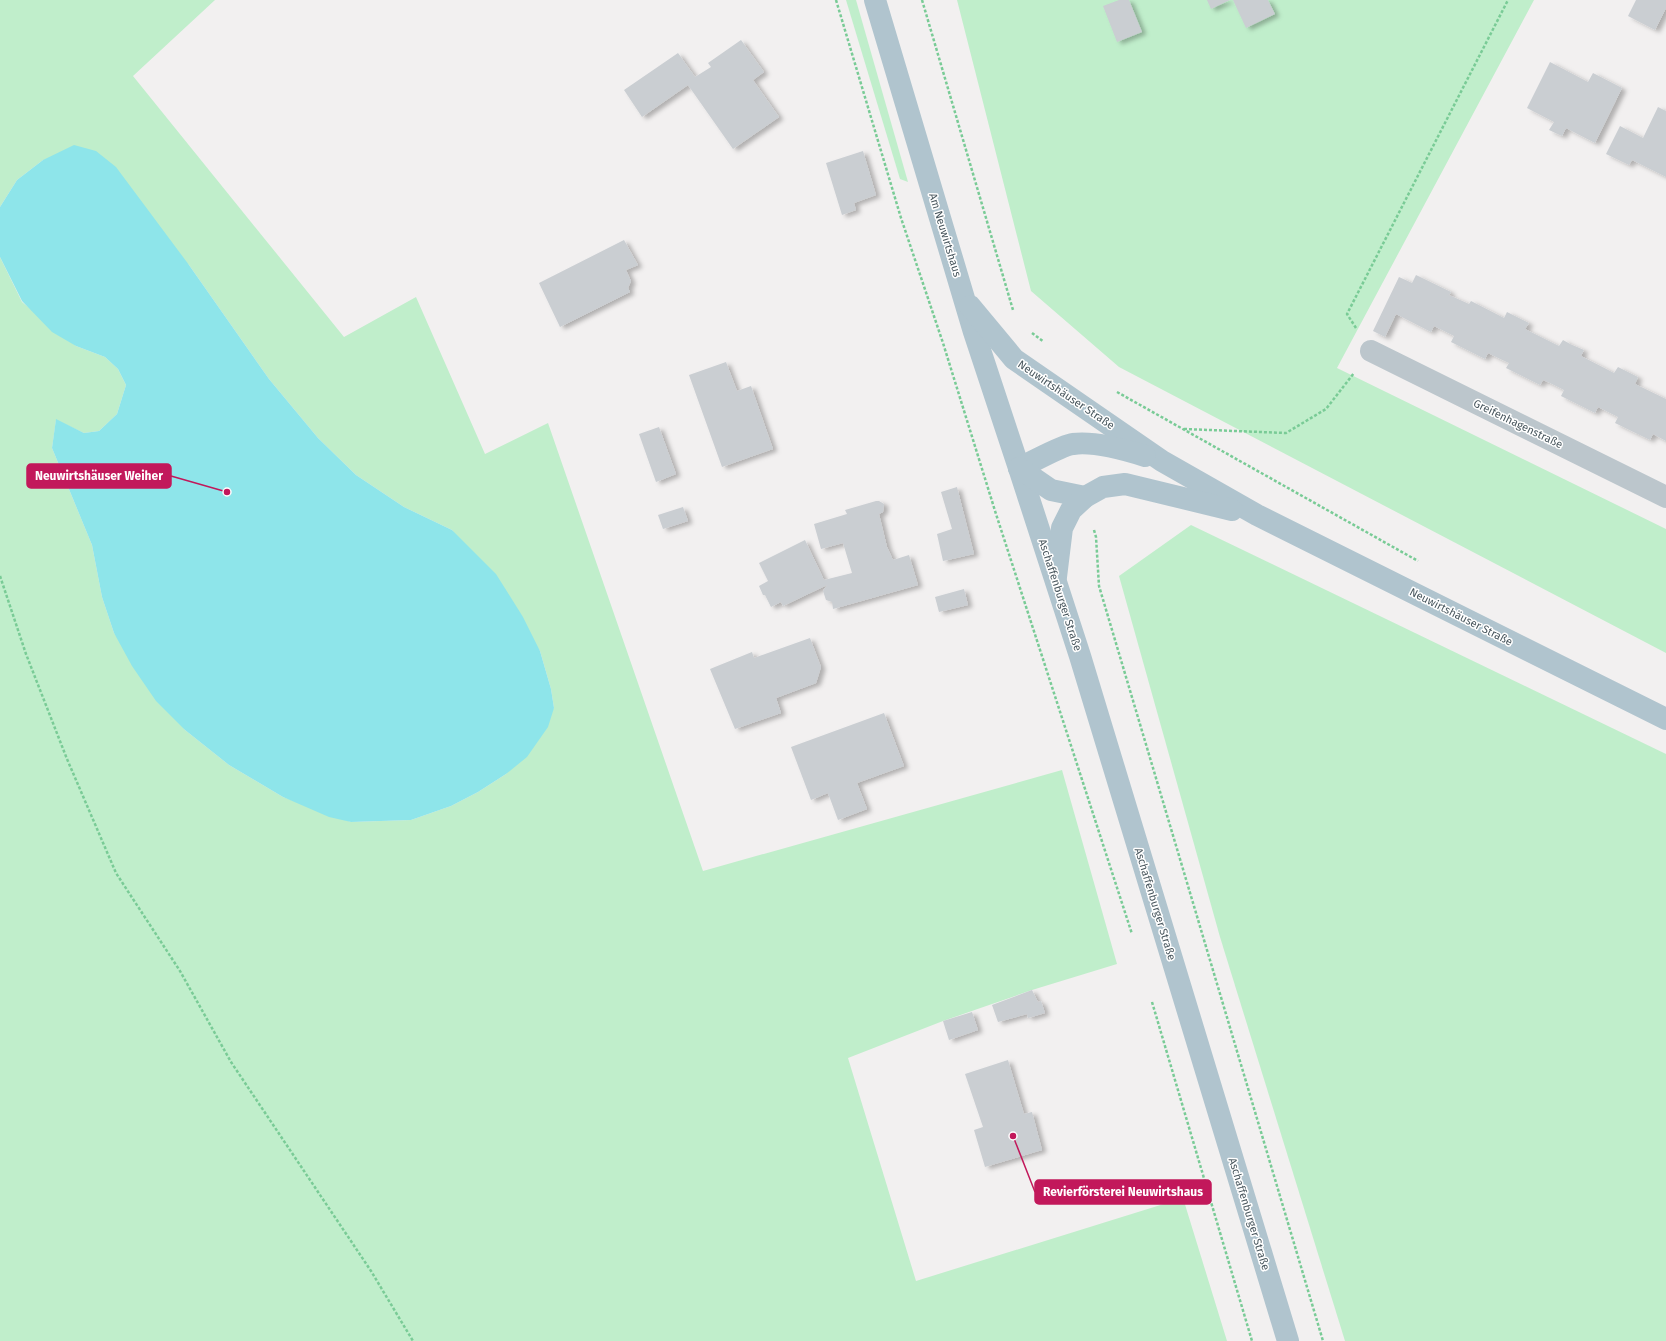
<svg xmlns="http://www.w3.org/2000/svg" width="1666" height="1341" viewBox="0 0 1666 1341" font-family="'Fira Sans',sans-serif">
<defs>
<filter id="shadow"><feDropShadow dx="4.5" dy="2.5" stdDeviation="2" flood-color="#0004"/></filter>
</defs>
<rect width="100%" height="100%" fill="#f2f0f0"/>
<g fill="#c0eecb">
<path d="M0,0h215l-82,76 211,261 72,-40 69,157 63,-31 155,448 359,-101 55,194 -85,26 -89,31 -95,37 68,223 267,-83 44,143h-1227v-1084l22,45 54,44 29,11 13,12 8,16 -9,29 -18,17 -15,2 -28,-13 -4,28 40,97 10,52 12,36 71,97 44,35 54,32 68,25 60,-2 40,-14 27,-14 28,-18 48,-66 -3,-19 -11,-38 -88,-121 -48,-23 -48,-32 -38,-37 -49,-59 -80,-114 -146,-105 -26,20 -17,27z"/>
<path d="M846,0h10l52,182 -8,-3z"/>
<path d="M957,0h577l-197,368 329,161v124l-547,-286 -88,-76z"/>
<path d="M1191,525l475,229v587h-321l-125,-404 -101,-361z"/>
</g>
<path fill="#8ee5ea" d="M74,145l22,6 20,16 73,98 80,114 49,59 38,37 48,32 48,23 44,44 27,43 17,34 11,38 3,19 -6,19 -21,30 -21,17 -28,18 -27,14 -40,14 -60,2 -22,-5 -46,-20 -54,-32 -44,-35 -29,-29 -24,-35 -18,-33 -12,-36 -10,-52 -40,-97 4,-29 28,14 15,-2 18,-17 9,-29 -8,-16 -13,-12 -29,-11 -24,-14 -30,-31 -22,-44v-50l17,-27 26,-20z"/>
<g fill="#caced2" filter="url(#shadow)">
<path d="M1119,0h10l13,32 -25,10 -14,-36z"/>
<path d="M1207,0h23l-19,9z"/>
<path d="M1233,0h35l7,14 -29,14z"/>
<path d="M1636,0h30v8l-11,22 -27,-14z"/>
<path d="M741,40l23,32 -11,8 26,37 -46,32 -45,-64 -46,32 -18,-27 54,-37 17,24 16,-10 -3,-4z"/>
<path d="M1550,62l38,20 5,-9 29,15 -27,55 -29,-15 -4,8 -13,-6 5,-8 -27,-14z"/>
<path d="M1658,107l8,4v66l-34,-17 -3,5 -23,-11 14,-28 23,12z"/>
<path d="M863,151l13,44 -22,8 2,7 -14,5 -16,-52z"/>
<path d="M624,240l14,25 -12,5 5,11 -3,7 2,4 -70,35 -21,-44z"/>
<path d="M1416,275l35,17 -2,3 20,9 2,-3 33,17 3,-6 22,11 -4,6 34,17 4,-6 7,4 14,6 -3,6 33,17 4,-6 20,10 -3,7 31,15v42l-13,-7 -3,6 -35,-17 3,-6 -20,-10 -3,6 -34,-17 3,-6 -14,-7 -7,-3 -3,5 -34,-17 3,-5 -13,-6 -8,-4 -3,6 -34,-17 3,-6 -20,-10 -3,6 -35,-18 -11,23 -12,-6 26,-54 13,6z"/>
<path d="M726,362l11,29 14,-5 22,63 -51,18 -33,-92z"/>
<path d="M659,427l17,47 -20,8 -17,-48z"/>
<path d="M957,487l17,67 -31,7 -6,-27 15,-5 -11,-37z"/>
<path d="M876,501h3l5,3 -1,8 -4,2 8,33 6,13 16,-5 9,30 -85,24 -1,-7 -6,-2 -3,-9 4,-6 -44,21 -2,-4 -10,5 -6,-12h-2l-4,-9 9,-5 -9,-18 46,-23 19,40 28,-7 -9,-30 -22,6 -7,-25 33,-10 -2,-4z"/>
<path d="M683,507l5,14 -25,8 -5,-14z"/>
<path d="M964,589l4,16 -29,7 -4,-15z"/>
<path d="M810,638l11,29 -5,16 -40,15 5,15 -46,16 -25,-60 42,-17 2,6z"/>
<path d="M884,713l20,53 -47,17 10,26 -29,11 -10,-27 -17,7 -20,-53z"/>
<path d="M1032,990l6,12 3,-1 4,12 -17,5 -1,-4 -29,8 -6,-17z"/>
<path d="M972,1012l6,18 -29,10 -6,-19z"/>
<path d="M1008,1060l16,54 8,-2 10,38 -57,17 -11,-37 9,-3 -18,-53z"/>
</g>
<g fill="none" stroke-linecap="round" stroke-linejoin="round">
<g stroke="#79cb96" stroke-width="2.5" stroke-dasharray="3 2" stroke-linecap="butt">
<path d="M836,0l65,218 42,125 53,171 136,420"/>
<path d="M922,0l91,310"/>
<path d="M1356,328l-9,-14 161,-314"/>
<path d="M1032,333l12,9"/>
<path d="M1117,392l301,169"/>
<path d="M1184,429l102,4 40,-24 28,-36"/>
<path d="M1094,530l2,7 3,49 224,755"/>
<path d="M0,576l26,78 41,105 49,114 64,98 51,91 140,209 42,70"/>
<path d="M1152,1002l100,339"/>
</g>
<path stroke="#bcc6cc" stroke-width="22" d="M1371,351l295,146"/>
<g stroke="#b0c4ce" stroke-width="22">
<path d="M875,0l99,332 45,136 61,188 208,685"/>
<path d="M970,306l44,53 148,102 95,54 409,204"/>
<path d="M1019,468c12,-5 43,-23 54,-24 20,-3 53,6 72,12"/>
<path d="M1019,468l32,22 34,7"/>
<path d="M1056,577l6,-49 9,-18 14,-13 18,-10 22,-3 107,26"/>
</g>
</g>
<g text-anchor="middle" dominant-baseline="central" stroke-width="3" stroke-linejoin="round" paint-order="stroke">
<g font-size="11" fill="#48565d" stroke="#fff">
<text transform="translate(945 235) rotate(73)">Am Neuwirtshaus</text>
<text transform="translate(1066 395) rotate(34)">Neuwirtshäuser Straße</text>
<text transform="translate(1518 424) rotate(26)">Greifenhagenstraße</text>
<text transform="translate(1060 595) rotate(72)">Aschaffenburger Straße</text>
<text transform="translate(1461 617) rotate(27)">Neuwirtshäuser Straße</text>
<text transform="translate(1155 904) rotate(73)">Aschaffenburger Straße</text>
<text transform="translate(1249 1214) rotate(73)">Aschaffenburger Straße</text>
</g>
</g>
<path fill="none" stroke="#c2185b" stroke-width="1.5" d="M227 492L171 476M1013 1136L1035 1192"/>
<g fill="#c2185b" stroke="#fff" stroke-width="1.5">
<circle cx="227" cy="492" r="4"/>
<circle cx="1013" cy="1136" r="4"/>
</g>
<g fill="#c2185b" stroke="#c2185b" stroke-width="1.5">
<rect x="27" y="464" width="144" height="24" rx="4"/>
<rect x="1035" y="1180" width="176" height="24" rx="4"/>
</g>
<g font-size="12" text-anchor="middle" font-weight="bold" fill="#fff">
<text x="99" y="480">Neuwirtshäuser Weiher</text>
<text x="1123" y="1196">Revierförsterei Neuwirtshaus</text>
</g>
</svg>
